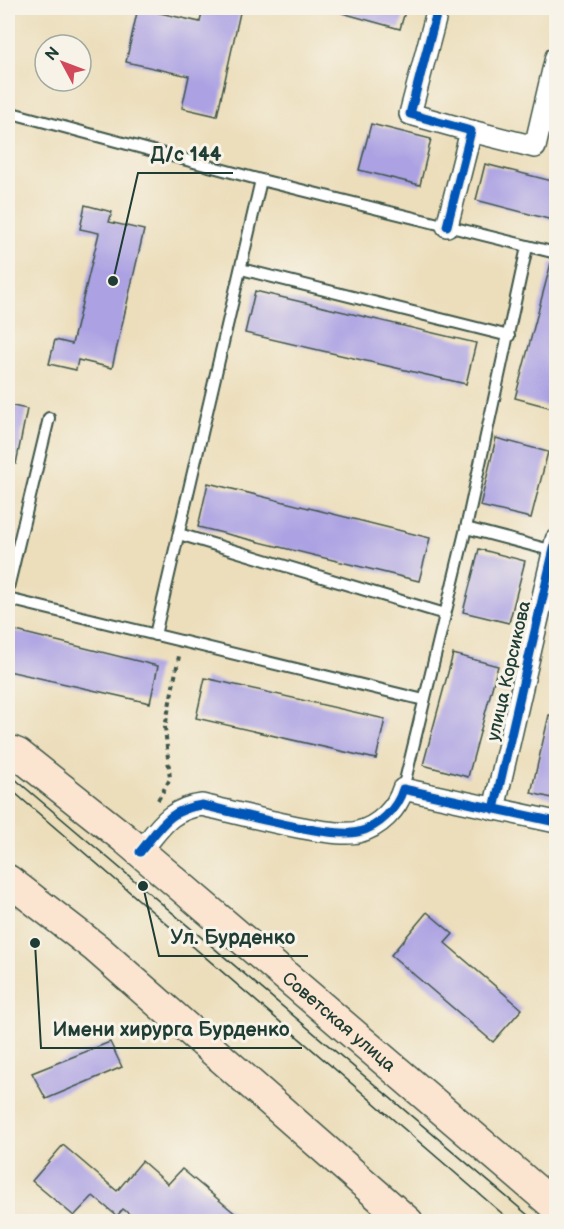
<svg xmlns="http://www.w3.org/2000/svg" width="564" height="1229" viewBox="0 0 564 1229" font-family="'Balsamiq Sans',sans-serif">
<rect width="100%" height="100%" fill="#f7f3e8"/>
<filter id="ink" filterUnits="userSpaceOnUse"><feTurbulence type="fractalNoise" baseFrequency=".0167" numOctaves="2"/><feDisplacementMap in="SourceGraphic" scale="12" xChannelSelector="R" yChannelSelector="G"/><feConvolveMatrix kernelMatrix="1 2 1 2 8 2 1 2 1" color-interpolation-filters="sRGB"/></filter>
<filter id="wash" filterUnits="userSpaceOnUse"><feTurbulence type="fractalNoise" baseFrequency=".008" numOctaves="4" result="noise"/><feDisplacementMap in="SourceGraphic" scale="24" xChannelSelector="R" yChannelSelector="G"/><feGaussianBlur stdDeviation="1.35" result="paint"/><feColorMatrix in="noise" values="0 0 0 0 0 0 0 0 0 0 0 0 0 0 0 0 0 1.4 0 .05"/><feComposite in="paint" operator="in"/></filter>
<g filter="url(#wash)">
<rect width="100%" height="100%" fill="#ecdebb"/>
<g id="blocks">
<g fill="#aba1e3">
<path d="M138,8l62,14 3,-14h38l-24,108 -35,-8 7,-32 -63,-14z"/>
<path d="M343,8h63l-6,21 -58,-16z"/>
<path d="M371,124l60,15 -11,46 -61,-15z"/>
<path d="M485,164l71,18v39l-80,-21z"/>
<path d="M85,205l27,7 -3,10 35,8 -32,138 -34,-8 -2,10 -27,-6 6,-24 17,4 27,-111 -19,-4z"/>
<path d="M551,263l5,1v145l-41,-11z"/>
<path d="M255,291l221,52 -10,41 -221,-51z"/>
<path d="M8,405l19,4 -11,55h-8z"/>
<path d="M496,438l52,14 -17,66 -51,-12z"/>
<path d="M208,483l222,55 -11,43 -221,-54z"/>
<path d="M479,549l46,12 -16,62 -46,-11z"/>
<path d="M8,629l150,37 -8,37 -142,-32z"/>
<path d="M453,654l45,12 -30,111 -45,-12z"/>
<path d="M205,678l180,41 -9,40 -180,-41z"/>
<path d="M549,715l7,1v83l-25,-6z"/>
<path d="M427,912l26,22 -8,9 77,66 -29,33 -102,-87z"/>
<path d="M110,1042l12,25 -76,32 -14,-26z"/>
<path d="M63,1145l54,46 25,-30 26,23 14,-15 62,52h-106l-15,-12 -6,7 -24,-20 -19,20 -42,-35z"/>
</g>
</g>
</g>
<g filter="url(#ink)">
<use href="#blocks" fill-opacity="0" stroke="#3e5548" stroke-width="1.5"/>
<g fill="none" stroke-linecap="round" stroke-linejoin="round">
<defs>
<g id="lane">
<path d="M8,112l253,68 295,73"/>
<path d="M241,269l268,67"/>
<path d="M466,528l88,23"/>
<path d="M179,534l266,80"/>
<path d="M8,588l41,-170"/>
<path d="M8,599l416,101"/>
<path d="M155,635l106,-455"/>
<path d="M403,789l63,-261 61,-281"/>
</g>
<g id="street">
<path d="M438,8l-28,106 61,17 -24,95"/>
<path d="M471,131l64,16 21,-90"/>
<path d="M494,809l62,-269"/>
<path d="M140,852c20,-24 29,-43 62,-47 32,7 129,34 156,27 21,-5 39,-23 45,-43l153,33"/>
</g>
<g id="secondary">
<path id="s1" d="M8,750l10,4 106,84 432,369"/>
<path d="M8,880l88,68 312,274"/>
</g>
</defs>
<use href="#lane" stroke="#3e5548" stroke-width="14"/>
<use href="#street" stroke="#3e5548" stroke-width="24"/>
<use href="#secondary" stroke="#3e5548" stroke-width="33"/>
<path stroke="#3e5548" stroke-width="4" stroke-dasharray="4.5 4.5" stroke-linecap="butt" d="M158,800l12,-21 -5,-52 14,-71"/>
<use href="#lane" stroke="#fff" stroke-width="10"/>
<use href="#street" stroke="#fff" stroke-width="21"/>
<use href="#secondary" stroke="#fce5d0" stroke-width="30"/>
<g stroke="#1f3d34" stroke-width="1.5">
<path d="M8,773l528,449"/>
<path d="M8,787l504,435"/>
</g>
<defs>
<g id="cycleway">
<path d="M438,8l-28,106 61,17 -24,95"/>
<path d="M494,809l62,-269"/>
<path d="M140,852c20,-24 29,-43 62,-47 32,7 129,34 156,27 21,-5 39,-23 45,-43l153,33"/>
</g>
</defs>
<use href="#cycleway" stroke="#f7f3e8" stroke-width="13"/>
<use href="#cycleway" stroke="#0057b8" stroke-width="9"/>
</g>
</g>
<g text-anchor="middle" dominant-baseline="central" stroke-width="6" stroke-linejoin="round" paint-order="stroke">
<g font-size="18" fill="#1f3d34" stroke="#f7f3e8">
<text transform="translate(509 671) rotate(-77)">улица Корсикова</text>
<text stroke="none"><textPath href="#s1" startOffset="429">Советская улица</textPath></text>
</g>
</g>
<path fill="none" stroke="#1f3d34" stroke-width="2" d="M113 281L138 173H233M143 886L159 956H308M35 943L41 1048H302"/>
<g fill="#1f3d34" stroke="#f7f3e8" stroke-width="2">
<circle cx="113" cy="281" r="6"/>
<circle cx="143" cy="886" r="6"/>
<circle cx="35" cy="943" r="6"/>
</g>
<g font-size="20" text-anchor="middle" font-weight="bold" fill="#1f3d34" stroke="#f7f3e8" stroke-width="6" stroke-linejoin="round" paint-order="stroke">
<text x="186" y="161">Д/с 144</text>
<text x="233" y="944">Ул. Бурденко</text>
<text x="171" y="1036">Имени хирурга Бурденко</text>
</g>
<rect width="564" height="1229" fill="none" stroke="#f7f3e8" stroke-width="30"/>
<g transform="translate(63 63) rotate(311)"><circle r="28" fill="#f7f3e8" stroke="#a1aaa0" stroke-width="1.5"/>
<path d="M0-4.5L10 22L0 15L-10 22Z" fill="#d1495b"/>
<text y="-9" font-size="16" font-weight="bold" text-anchor="middle" fill="#1f3d34">N</text>
</g>
</svg>
